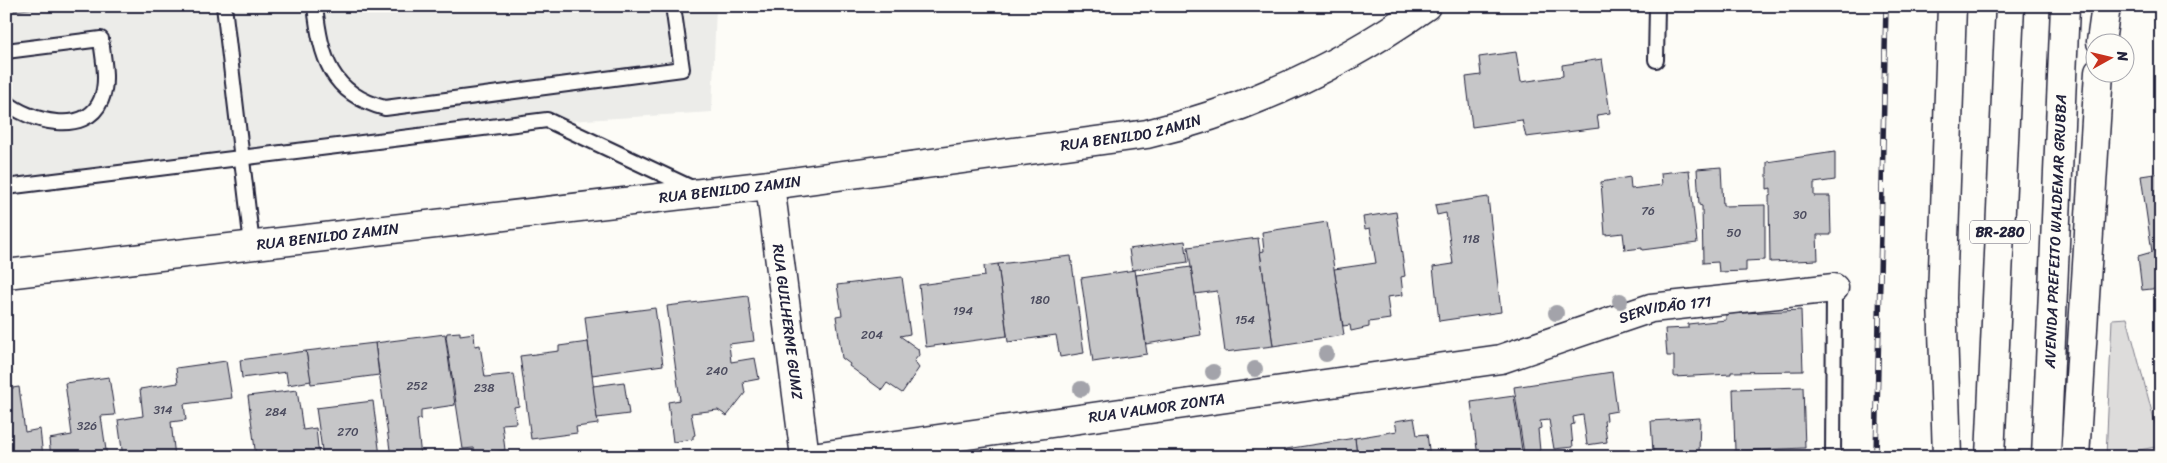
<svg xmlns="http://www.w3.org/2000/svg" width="2167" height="463" viewBox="0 0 2167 463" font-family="Sriracha,sans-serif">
<rect width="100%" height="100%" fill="#fdfcf7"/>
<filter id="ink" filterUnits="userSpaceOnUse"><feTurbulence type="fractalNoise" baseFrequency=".02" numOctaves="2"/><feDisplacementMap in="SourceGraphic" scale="10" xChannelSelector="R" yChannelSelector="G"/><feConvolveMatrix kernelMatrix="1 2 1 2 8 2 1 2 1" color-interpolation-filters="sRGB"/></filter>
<g filter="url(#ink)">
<path fill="#ecece9" d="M6,6h710l-4,106 -368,23 -147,28 -191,21z"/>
<path fill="#dddcdb" stroke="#807f8b" d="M2127,318l34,128 -38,7v4h-17l6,-138z"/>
<g fill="#c6c6c8" stroke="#22223b">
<path d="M6,6h45l-45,6z"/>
<path d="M1516,52l5,30 42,-6 -1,-11 40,-6 8,54 -13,2 2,13 -73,9 -4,-17 -50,7 -6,-50 15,-2 -2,-18z"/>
<path d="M1835,152v28l-21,3v13h16l1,39h-14l1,25 -48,2 -1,-66 2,-1v-7l-4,1v-27z"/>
<path d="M1721,167l2,39 42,-1v55l-19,1v10l-27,1 -1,-10 -15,1 -1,-57 -3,-1 -2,-36z"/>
<path d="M1689,170l8,73 -55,7v-2l-17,2 -2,-17 -18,2 -4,-53 29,-5 1,12 31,-4 -1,-12z"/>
<path d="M2161,173v115l-19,2 -4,-34 14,-4 -11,-76z"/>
<path d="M1488,197l13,115 -62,9 -6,-54 20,-3 -7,-51 -9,2 -2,-10z"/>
<path d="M1396,212l9,64 -4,1 2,18 -16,2 3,22 -21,3v5l-18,4 -1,-6 -7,1 -9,-57 42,-6 -6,-35 -5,1 -2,-12z"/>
<path d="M1327,222l17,113 -71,11 -13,-94 4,-1 -2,-19z"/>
<path d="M1258,238l15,108 -48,6 -8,-61 -22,3 -7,-47z"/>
<path d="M1185,241l3,21 -56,8 -3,-21z"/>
<path d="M1071,256l13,97 -24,4 -4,-22 -48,7 -10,-78z"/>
<path d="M998,264l9,72 -81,11 -7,-62 66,-9 -1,-10z"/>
<path d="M1191,267l10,68 -55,9 -10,-69z"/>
<path d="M1135,270l12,84 -54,8 -12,-84z"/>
<path d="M902,277l8,57 -10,2 18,13 1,6 -5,6 5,7 -17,25 -15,-10 -5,7 -33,-24 1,-2 -8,-6 -6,-42 6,-1 -5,-30z"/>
<path d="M748,296l6,45 -25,3 2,18 24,-4 4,21 -16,3 2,11 -18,23 -9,-6 -27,3 4,22 -2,1v3l-20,3 -5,-40 12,-2 -13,-94z"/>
<path d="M655,308l8,57 -71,10 -7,-58z"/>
<path d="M1801,310l2,61 -72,1v2l-57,3v-21h-7l-2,-27 23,-1v-4l38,-4v-6z"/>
<path d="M460,332v3l14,-2 1,13 5,-1 5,32 29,-3 5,32 -5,1 2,16 -14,1 3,26 -29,5 -2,-7 -11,1 -17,-112 1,-4z"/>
<path d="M445,334l10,71 -34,5v9l-4,1 4,37h-30l-16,-114z"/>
<path d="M588,342l10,82 -22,3 1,6 -46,6 -11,-83 39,-5v-5z"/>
<path d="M375,343l4,32 -68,9 -5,-33z"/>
<path d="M306,351l5,30 -23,4 -2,-13 -44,6 -2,-18z"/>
<path d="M226,361l6,37 -48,6 2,16 -15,2 4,35h-52l-5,-37 25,-4 -3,-27 38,-6 -2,-15z"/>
<path d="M1612,372l5,39 -11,2 1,7 -3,1 3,21 -20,3 -4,-30 -10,2 1,7 -3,1 2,22 -19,2 -5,-29 -9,1 1,7 -3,1 2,22 -16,3 -10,-67z"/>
<path d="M109,377l6,38 -14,1 6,41h-56l-2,-18 23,-4 -7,-52z"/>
<path d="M624,382l5,32 -32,4 -4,-32z"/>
<path d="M19,387l6,45 15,-3 3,28h-37v-68z"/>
<path d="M1803,387l2,61 -70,3 -2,-62z"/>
<path d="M297,390l6,40 13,-2 3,29h-63l-8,-61z"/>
<path d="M1514,396l9,61h-45l-7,-55z"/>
<path d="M373,401l7,55 -57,1 -7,-49z"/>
<path d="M1414,418l3,17 10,-1 3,23h-73l-2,-19 42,-7 -2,-10z"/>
<path d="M1700,418l-1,35 -46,-1 -2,-31z"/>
<path d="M1355,438l2,19h-70l-1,-8z"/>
<path d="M1676,452l23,1v4h-23z"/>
<rect x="1699" y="453" width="16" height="4"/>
</g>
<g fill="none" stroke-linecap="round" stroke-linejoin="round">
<defs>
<g id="lane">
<path d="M224,6l28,239"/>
<path d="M315,6c6,51 15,88 70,102l297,-39 -9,-63"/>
<path d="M6,51l95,-12c2,20 8,42 0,61 -15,37 -73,21 -95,2"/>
<path d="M1656,60l1,-54"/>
<path d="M6,187l541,-67 147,69"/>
<path d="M1833,457l1,-169"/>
</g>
<g id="street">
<path id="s1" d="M770,185l35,272"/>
<path id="s2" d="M812,457l689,-98 150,-51 183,-20"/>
</g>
<g id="secondary">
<path id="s3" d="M6,274l764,-89 377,-51c101,-24 194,-68 279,-128"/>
</g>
<g id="highway">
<path d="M2101,42l5,-36"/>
<path d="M1947,457l-5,-159 10,-292"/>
<path d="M1990,457l20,-451"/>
<path id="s4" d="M2046,457l19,-451"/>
<path d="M2075,457l24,-385"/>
</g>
</defs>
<use href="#lane" stroke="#22223b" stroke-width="18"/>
<use href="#street" stroke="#22223b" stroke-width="31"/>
<use href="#secondary" stroke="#22223b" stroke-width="31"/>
<use href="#highway" stroke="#22223b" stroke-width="31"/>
<use href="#lane" stroke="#fdfcf7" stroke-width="14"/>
<use href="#street" stroke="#fdfcf7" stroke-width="28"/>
<use href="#secondary" stroke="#fdfcf7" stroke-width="28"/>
<use href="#highway" stroke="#fdfcf7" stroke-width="28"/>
<defs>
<path id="rail" d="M1876,457l10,-451"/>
</defs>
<use href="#rail" stroke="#22223b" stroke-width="5.5"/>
<use href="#rail" stroke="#fdfcf7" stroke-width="4" stroke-dasharray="11" stroke-linecap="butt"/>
</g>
<g fill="#a3a3aa">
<circle cx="1620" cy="301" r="8"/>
<circle cx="1556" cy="313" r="8"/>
<circle cx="1326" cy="354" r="8"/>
<circle cx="1255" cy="369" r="8"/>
<circle cx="1213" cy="372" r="8"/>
<circle cx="1081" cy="389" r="8"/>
</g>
</g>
<g text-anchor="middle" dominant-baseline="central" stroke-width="4" stroke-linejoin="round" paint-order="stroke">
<g font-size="12" fill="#4b4b5e">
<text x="1648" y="211">76</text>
<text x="1800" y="215">30</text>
<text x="1734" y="233">50</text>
<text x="1471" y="239">118</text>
<text x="1040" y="300">180</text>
<text x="963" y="311">194</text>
<text x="1245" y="320">154</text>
<text x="872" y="335">204</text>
<text x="717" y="371">240</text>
<text x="417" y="386">252</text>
<text x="484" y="388">238</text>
<text x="163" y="410">314</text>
<text x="276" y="412">284</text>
<text x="87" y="426">326</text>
<text x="348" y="432">270</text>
</g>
<rect fill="#fdfcf7" stroke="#646373" stroke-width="1" x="1970" y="220.5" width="60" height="23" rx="4"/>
<g font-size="14" font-weight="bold" fill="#22223b">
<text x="2000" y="232">BR-280</text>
</g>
<g font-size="15" fill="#22223b" stroke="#fdfcf7">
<text stroke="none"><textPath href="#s3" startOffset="1134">RUA BENILDO ZAMIN</textPath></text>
<text stroke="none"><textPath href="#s3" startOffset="729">RUA BENILDO ZAMIN</textPath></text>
<text stroke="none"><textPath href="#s4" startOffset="226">AVENIDA PREFEITO WALDEMAR GRUBBA</textPath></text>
<text stroke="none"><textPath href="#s3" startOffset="324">RUA BENILDO ZAMIN</textPath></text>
<text stroke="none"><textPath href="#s2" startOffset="868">SERVIDÃO 171</textPath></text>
<text stroke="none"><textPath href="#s1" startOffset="138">RUA GUILHERME GUMZ</textPath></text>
<text stroke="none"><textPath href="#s2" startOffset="348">RUA VALMOR ZONTA</textPath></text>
</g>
</g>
<rect width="2167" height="463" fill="none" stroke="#fdfcf7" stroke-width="25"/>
<rect x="12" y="12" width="2142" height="438" fill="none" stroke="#22223b" stroke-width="2" filter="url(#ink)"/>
<g transform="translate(2110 58) rotate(82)"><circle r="24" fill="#fdfcf7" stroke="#a5a5ac"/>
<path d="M0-4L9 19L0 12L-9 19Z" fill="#c8321e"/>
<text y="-8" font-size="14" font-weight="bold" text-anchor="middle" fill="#22223b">N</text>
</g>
</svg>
